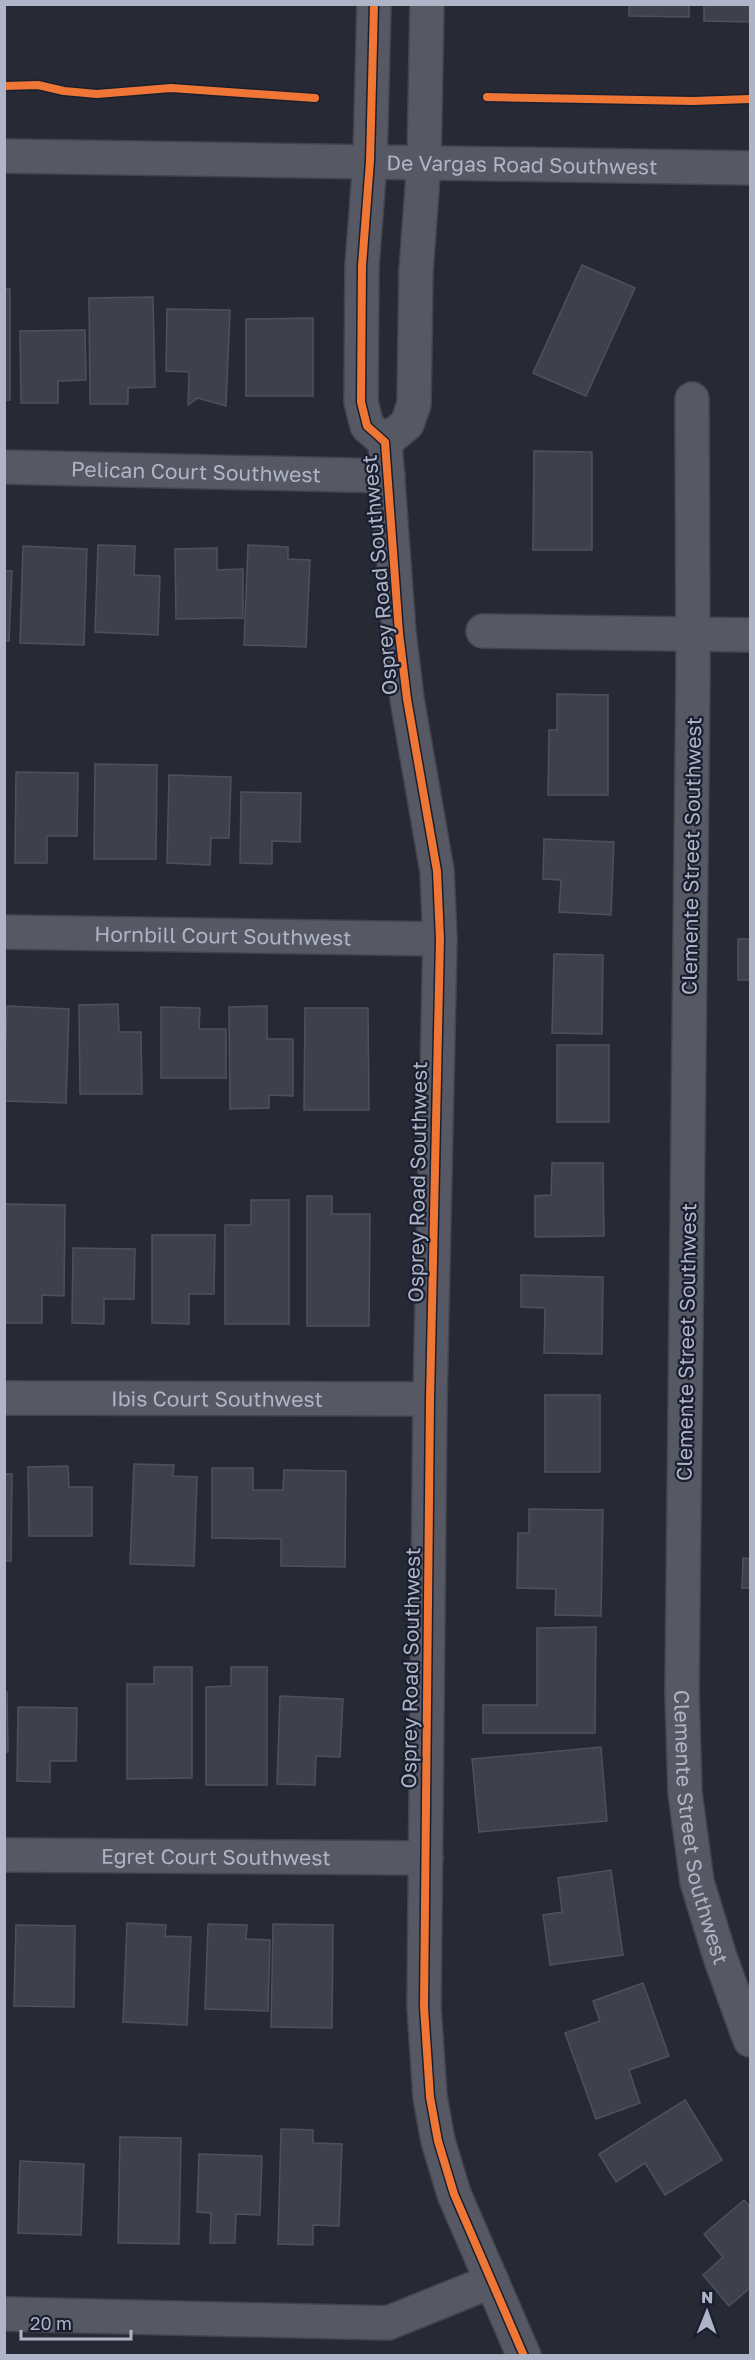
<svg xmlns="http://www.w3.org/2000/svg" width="755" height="2360" viewBox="0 0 755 2360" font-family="'Golos Text',sans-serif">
<rect width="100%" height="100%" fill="#272a35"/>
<g fill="#3e414b" stroke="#4e515d" stroke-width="1.5">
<path d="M629,4h60v13l-60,-1z"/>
<path d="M704,4h46v18l-46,-1z"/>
<path d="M582,265l53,23 -49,108 -53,-23z"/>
<rect x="4" y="289" width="6" height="111"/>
<path d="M153,297l2,90 -27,1v16h-38l-1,-106z"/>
<path d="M167,309l63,1 -4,96 -28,-8 -10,7 1,-33 -23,-1z"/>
<path d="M313,318v78h-67v-77z"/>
<path d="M85,330l1,50 -28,1v22h-37l-1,-72z"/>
<path d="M534,451l58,1v98h-59z"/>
<path d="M98,545l37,1 -1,29 26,1 -2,59 -63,-3z"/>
<path d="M248,545l40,2v12l22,1 -4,87 -62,-2z"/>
<path d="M23,546l64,3 -3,96 -64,-2z"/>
<path d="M217,548v22l26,-1v49l-67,1 -1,-70z"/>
<path d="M4,571h8l-3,70h-5z"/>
<path d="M557,694l51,1v100h-60l1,-65h8z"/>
<path d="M95,764l62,1 -1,94h-62z"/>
<path d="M16,772l62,1 -1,63h-30v27h-32z"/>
<path d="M169,775l62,2 -2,61h-18l-1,27 -43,-2z"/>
<path d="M241,792l60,1 -1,49 -28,-1v23l-32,-1z"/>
<path d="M544,839l70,3 -3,73 -52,-3 2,-32 -18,-1z"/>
<rect x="738" y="939" width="12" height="41"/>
<path d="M554,954l49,1 -1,79 -50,-1z"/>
<path d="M118,1004l1,28h22l1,62h-62l-1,-89z"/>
<path d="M7,1006l62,3 -3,94 -62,-2z"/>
<path d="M267,1006v33h26v57l-24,-1v13l-39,1 -1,-102z"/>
<path d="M161,1007l39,1 -1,21h27v49h-65z"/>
<path d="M305,1008h63l1,102h-65z"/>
<rect x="557" y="1045" width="52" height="77"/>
<path d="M552,1163h51l1,73 -69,1v-41l16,-1z"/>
<path d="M307,1196h25v18h38l-1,112h-62z"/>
<path d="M251,1200h38v124h-64v-99h26z"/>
<path d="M4,1204l61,1 -1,91 -22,-1v28h-38z"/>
<path d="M152,1235h63l-1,59h-25v30l-37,-1z"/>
<path d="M73,1248l62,1 -1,50h-30v25l-32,-1z"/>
<path d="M521,1275l82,2 -1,77 -58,-1 1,-45 -24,-1z"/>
<rect x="545" y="1395" width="55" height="77"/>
<path d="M134,1464l40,1 -1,11 24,1 -3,89 -64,-2z"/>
<path d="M68,1466l1,21h23v49h-63l-1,-69z"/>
<path d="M212,1468h41v22h30l1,-20 62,1 -1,96 -64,-1v-27l-69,-1z"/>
<path d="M4,1474h8l-1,87h-7z"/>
<path d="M529,1509l74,1 -2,106 -46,-1 1,-26 -39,-1 1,-55h11z"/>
<path d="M743,1558l7,1v29h-8z"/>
<path d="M596,1627l-1,106h-112v-28h54v-77z"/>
<path d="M154,1667h38v111l-65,1v-95h27z"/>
<path d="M231,1667h36v118h-61v-98l25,-1z"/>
<path d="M4,1692h3l1,60h-4z"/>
<path d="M280,1696l63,3 -3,58 -24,-1 -1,29 -38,-1z"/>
<path d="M18,1707l59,1 -1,53h-26v21l-33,-1z"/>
<path d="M601,1747l6,74 -128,11 -7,-73z"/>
<path d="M611,1870l12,85 -73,10 -7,-50 19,-3 -4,-34z"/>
<path d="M127,1923l39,2 -1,11 26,1 -4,88 -64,-3z"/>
<path d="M208,1924l39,1 -1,14 24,1 -2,71 -63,-2z"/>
<path d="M273,1924l60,1 -1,103 -61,-1z"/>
<path d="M16,1925l59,1 -1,81 -60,-1z"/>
<path d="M643,1983l26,73 -40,14 11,33 -44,16 -31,-86 35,-12 -7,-20z"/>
<path d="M685,2100l37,60 -57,35 -20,-32 -29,19 -17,-28z"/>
<path d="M281,2129l32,1v13l29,1 -3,82 -26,-1v20l-35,-1z"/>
<path d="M120,2137l61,1 -2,106 -61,-1z"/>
<path d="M199,2154l63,2 -2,59 -24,-1 -1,29h-25l1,-30 -14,-1z"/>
<path d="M20,2161l64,3 -3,71 -63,-2z"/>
<path d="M744,2200l6,7v81l-21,18 -26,-31 20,-18 -19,-23z"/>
</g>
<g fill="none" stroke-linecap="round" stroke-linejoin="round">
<defs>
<g id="minor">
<path d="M374,4l-4,157 -8,105 -1,136 6,24 18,16 14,191 8,66 30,172 3,68 -10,460 -6,608 6,90 8,44 16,53 70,162"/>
<path id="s1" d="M692,399l1,274 -11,1020 3,100 12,89 23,75 30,83"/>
<path d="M385,442l22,-18 7,-20 2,-133 8,-109 3,-158"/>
<path id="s2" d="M4,467l384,9"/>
<path d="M483,631l267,4"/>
<path id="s3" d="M4,932l436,7"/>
<path id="s4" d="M4,1398l426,1"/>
<path id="s5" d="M4,1855l422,3"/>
<path d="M4,2314l384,9 104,-42"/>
</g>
<g id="tertiary">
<path id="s6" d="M4,156l746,12"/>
</g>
</defs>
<use href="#minor" stroke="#43454e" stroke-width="36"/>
<use href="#tertiary" stroke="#43454e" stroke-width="36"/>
<use href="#minor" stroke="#565963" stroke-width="33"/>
<use href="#tertiary" stroke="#565963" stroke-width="33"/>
<defs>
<g id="cycleway">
<path d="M374,4l-4,157 -8,105 -1,136 6,24 18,16 14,191 8,66 30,172 3,68 -10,460 -6,608 6,90 8,44 16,53 70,162"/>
<path d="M4,86l34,-1 26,6 33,3 74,-6 144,10"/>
<path d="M487,97l206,4 57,-2"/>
</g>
</defs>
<use href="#cycleway" stroke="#1a1f30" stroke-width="11"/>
<use href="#cycleway" stroke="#f07635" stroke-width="8"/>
</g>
<g text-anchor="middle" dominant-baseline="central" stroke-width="4.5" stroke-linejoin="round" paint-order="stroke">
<g font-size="21" fill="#afb4c7" stroke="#1a1f30">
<text stroke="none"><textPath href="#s6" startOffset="518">De Vargas Road Southwest</textPath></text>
<text stroke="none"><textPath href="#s2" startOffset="192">Pelican Court Southwest</textPath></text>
<text transform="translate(379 575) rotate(-95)">Osprey Road Southwest</text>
<text transform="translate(691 856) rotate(-89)">Clemente Street Southwest</text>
<text stroke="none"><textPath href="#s3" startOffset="219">Hornbill Court Southwest</textPath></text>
<text transform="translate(417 1182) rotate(-89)">Osprey Road Southwest</text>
<text transform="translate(686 1342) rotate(-89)">Clemente Street Southwest</text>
<text stroke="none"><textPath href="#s4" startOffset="213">Ibis Court Southwest</textPath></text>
<text transform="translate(410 1668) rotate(-89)">Osprey Road Southwest</text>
<text stroke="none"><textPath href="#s1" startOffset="1430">Clemente Street Southwest</textPath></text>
<text stroke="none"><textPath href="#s5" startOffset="212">Egret Court Southwest</textPath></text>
</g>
</g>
<rect width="755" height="2360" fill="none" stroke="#afb4c7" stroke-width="12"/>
<g transform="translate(707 2312) rotate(1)" stroke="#1a1f30" stroke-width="4.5" paint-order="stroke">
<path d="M0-4.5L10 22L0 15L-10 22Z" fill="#afb4c7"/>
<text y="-9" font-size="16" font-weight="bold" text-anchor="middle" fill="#afb4c7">N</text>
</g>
<path d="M21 2330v9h110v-9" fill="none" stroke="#afb4c7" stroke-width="3"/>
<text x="30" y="2330" font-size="18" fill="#afb4c7" stroke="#1a1f30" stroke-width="4.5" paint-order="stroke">20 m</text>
</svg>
